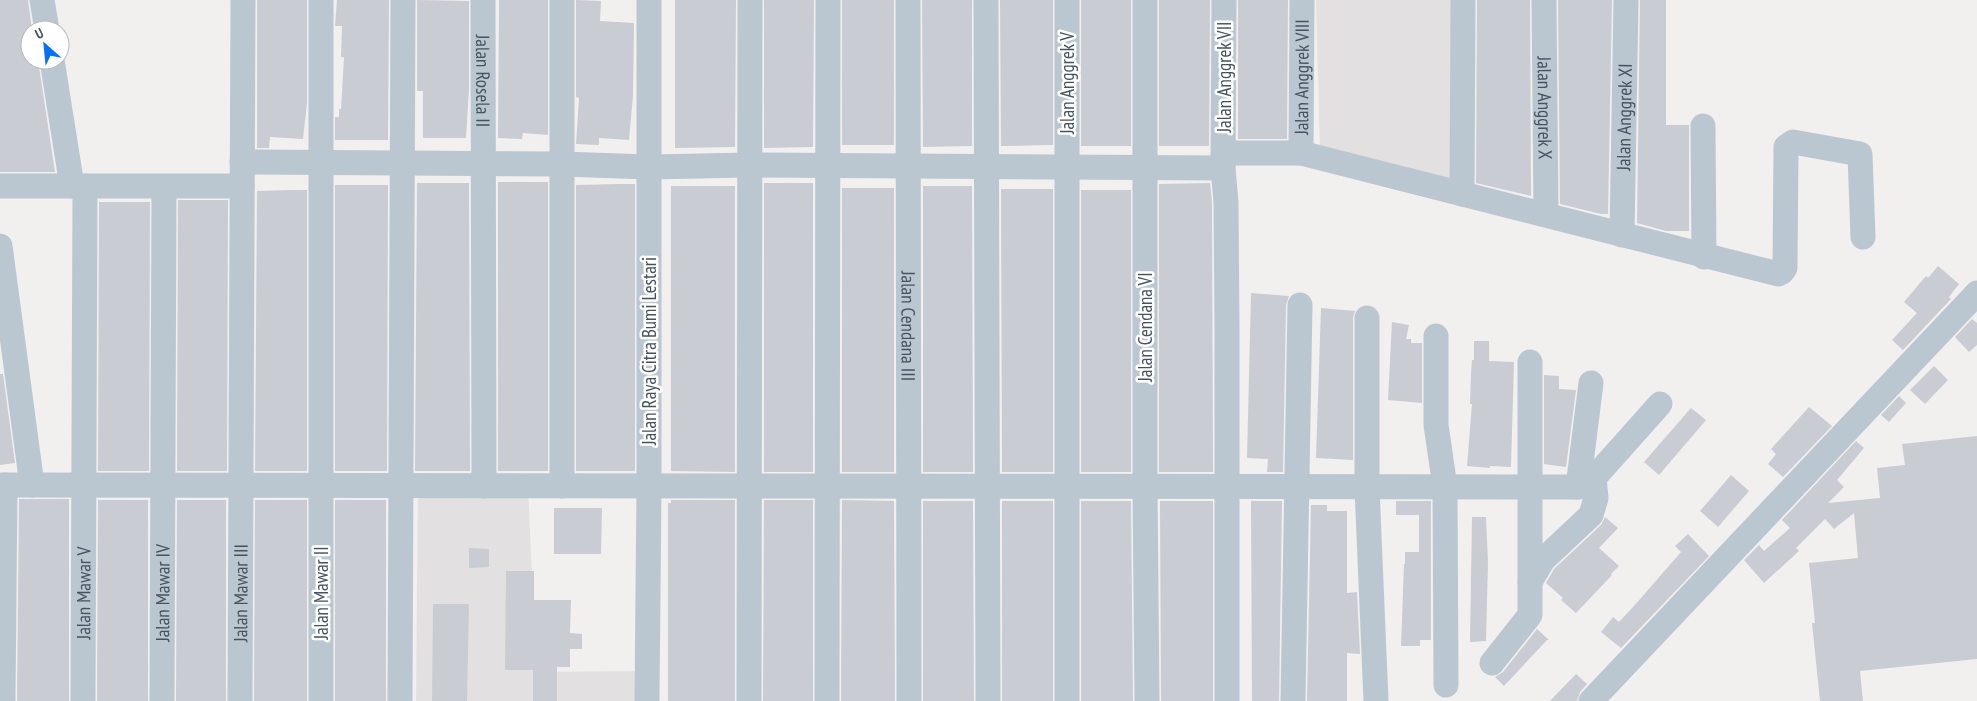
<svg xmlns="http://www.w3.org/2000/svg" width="1977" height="701" viewBox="0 0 1977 701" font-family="'PT Sans Narrow',sans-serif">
<rect width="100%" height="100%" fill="#f2efef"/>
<g fill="#e3e0e1">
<path d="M1316,0h141l-2,184 -135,-34z"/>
<path d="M528,487l8,185 107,-1v30h-227l2,-212z"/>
</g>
<g fill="#c9ccd2">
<path d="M0,0h28l4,30h-2v30h8l17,112h-55z"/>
<path d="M257,0h50v103l-4,36 -33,-2 -1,11h-12z"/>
<path d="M337,0h52l-1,140h-53v-23h4v-8h2l3,-52h-3l1,-31h-7z"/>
<path d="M417,0l52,1v88l-3,49h-43v-47h-6z"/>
<path d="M499,0h49v135l-25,-2 -1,6 -24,-1z"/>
<path d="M576,0l25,1 -1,20 34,2 -1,73 -4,44 -30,-2v7l-23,-1 3,-46 -3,-1z"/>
<path d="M675,0h61l-1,147 -60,1z"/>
<path d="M764,0h50l-1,147 -49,1z"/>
<rect x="842" y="0" width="52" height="145"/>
<path d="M922,0h50v146l-49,1z"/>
<path d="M1000,0h53v145l-52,1z"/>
<rect x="1081" y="0" width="50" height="146"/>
<path d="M1159,0h51l-1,146h-50z"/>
<path d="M1238,0h50l-1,139h-49z"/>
<path d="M1477,0h53l1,196 -55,-13z"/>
<path d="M1558,0h54l-4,214h-7l-41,-10z"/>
<path d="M1640,0h26v125h23v106h-23l-29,-8z"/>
<rect x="498" y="182" width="50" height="289"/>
<path d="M417,183h52l1,288h-55z"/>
<rect x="764" y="183" width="49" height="289"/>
<path d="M1210,183l2,20 1,269h-54v-288z"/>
<path d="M621,184h14v287h-59v-286z"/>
<path d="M335,185h53l-1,286h-52z"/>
<path d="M671,186h64v286l-64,-1z"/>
<path d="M923,186h49l1,286h-50z"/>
<rect x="842" y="188" width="52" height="284"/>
<path d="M1001,189h52v283h-51z"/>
<path d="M293,190h14v281h-52l2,-280z"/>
<rect x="1081" y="190" width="50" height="282"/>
<path d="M178,200h50l-1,271h-50z"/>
<path d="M99,202h51l-1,269h-51z"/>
<path d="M1938,266l21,18 -10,13 2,2 -48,51 -11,-10 25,-27 -13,-11 22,-26 2,2z"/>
<path d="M1251,293l38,3 -3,9 -3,167h-16l1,-13 -21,-1z"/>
<path d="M1321,308l34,3 -2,7v142l-37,-2z"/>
<path d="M1972,319l5,4v22l-8,7 -14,-15z"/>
<path d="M1392,322l17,3 -3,14h5v4h11v60l-34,-3z"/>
<path d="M1474,341h15v20l25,1 -3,105 -21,-1v2l-23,-2 5,-62h-2l1,-30 1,-14h2z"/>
<path d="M1934,366l14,14 -23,24 -15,-14z"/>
<path d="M0,374h3l12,89 -15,2z"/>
<path d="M1544,375l15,1v13l17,1 -10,77 -22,-3z"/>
<path d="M1899,396l7,7 -17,19 -8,-7z"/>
<path d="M1809,407l23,19 -49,51 -15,-13 8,-10 -5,-5z"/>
<path d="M1691,408l15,12 -47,55 -15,-13z"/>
<path d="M1977,436v223l-117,12 3,30h-43l-8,-78h3l-6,-60 49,-5 -4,-45 -20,16 -9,-10 -29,29 3,3 -35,32 -20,-23 15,-15 5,6 26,-23 -8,-8 74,-79 8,7 -27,32 7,7 -16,16 52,-5 -3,-30 28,-3 -3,-21z"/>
<path d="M1731,475l18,16 -31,36 -18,-16z"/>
<path d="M19,499h50v202h-52z"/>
<path d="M98,500h50v201h-51z"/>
<path d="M177,500h49v201h-50z"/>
<path d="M255,500h52v201h-53z"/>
<rect x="335" y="500" width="51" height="201"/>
<path d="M671,500h64v201h-67v-198h3z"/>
<path d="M764,500h49v201h-50z"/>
<path d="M842,500l52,1 1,200h-54z"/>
<path d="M923,501h50l1,200h-51z"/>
<rect x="1002" y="501" width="51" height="200"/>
<path d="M1081,501h50l2,200h-52z"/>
<path d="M1160,501h53v200h-52z"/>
<path d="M1251,501h31l-3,200h-27z"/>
<path d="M1396,501h35v139h-11v6h-19l3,-82h1v-12h14v-37h-23z"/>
<path d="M1311,505h16v6h20v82l10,-1 3,62 -13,-1v48h-40z"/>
<path d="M554,508h48l-1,46h-47z"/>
<path d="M1472,517h14l2,45 -2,79 -16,1z"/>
<path d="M1605,517l13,11 -19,20 20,18 -8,8 1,1 -36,38 -15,-13 2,-2 -17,-15 8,-14 47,-44z"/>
<path d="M1688,534l21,22 -88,92 -20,-16 12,-15 6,5 15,-16 47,-54 -6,-6z"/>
<path d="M469,548l20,1v18l-20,1z"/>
<path d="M506,571h28v29h37l-1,33 12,1v15h-12v18h-13v34h-24v-31h-28z"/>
<path d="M433,604h36l-2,97h-35z"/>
<path d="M1537,629l12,11h-2l-43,46 -9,-9 8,-5z"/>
<path d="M1576,674l11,10 -7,8 -3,9h-27z"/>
</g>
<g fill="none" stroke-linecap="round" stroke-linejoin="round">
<g stroke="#bbc7d0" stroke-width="25">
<path d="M42,0l5,30"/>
<path id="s1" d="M483,0l1,486"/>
<path id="s2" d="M908,0l1,701"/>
<path d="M986,0l2,701"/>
<path d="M1067,0v701"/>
<path d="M1145,0v487l2,214"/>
<path d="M1224,0l-1,168 3,34 1,127v372"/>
<path id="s3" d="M1544,0l2,214"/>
<path d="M52,60l20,126"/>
<path d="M1703,126l1,131"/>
<path d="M1224,153h77l477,121 4,-2 3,-4 1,-121 7,-5 67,12 3,83"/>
<path id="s4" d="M1301,153l1,-153"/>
<path d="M242,162l320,2 87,3 101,-2 473,3"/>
<path d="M0,186h242"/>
<path d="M1462,194l1,-194"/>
<path id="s5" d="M1622,235l4,-235"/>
<path d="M0,246l32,239"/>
<path d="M1367,318v170l9,213"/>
<path d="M1436,336v89l9,62 1,198"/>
<path d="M0,485l1578,2 16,-9"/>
<path d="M562,486v-486"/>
<path d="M1578,487l13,-104"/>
<path d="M1530,582l13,-22 48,-45 5,-17 -2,-20 66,-74"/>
<path d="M1492,663l38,-48v-253"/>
<path d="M3,701l2,-216"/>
<path id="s6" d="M83,701l2,-515"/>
<path id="s7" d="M162,701l2,-514"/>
<path id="s8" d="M240,701l3,-701"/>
<path d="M321,701v-701"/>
<path d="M400,701l3,-701"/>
<path d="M647,701l2,-216v-485"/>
<path d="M749,701l1,-701"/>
<path d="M827,701l1,-701"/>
<path d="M1293,701l7,-396"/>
<path d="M1591,701l386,-408"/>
</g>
</g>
<g text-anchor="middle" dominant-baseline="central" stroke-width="5" stroke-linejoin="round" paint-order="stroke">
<g font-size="19" fill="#45535f" stroke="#fff">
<text transform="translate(1224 77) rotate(-90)">Jalan Anggrek VII</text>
<text stroke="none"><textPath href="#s4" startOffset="76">Jalan Anggrek VIII</textPath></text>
<text stroke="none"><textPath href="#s1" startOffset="81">Jalan Rosela II</textPath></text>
<text transform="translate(1067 83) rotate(-90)">Jalan Anggrek V</text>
<text stroke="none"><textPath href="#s3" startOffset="108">Jalan Anggrek X</textPath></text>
<text stroke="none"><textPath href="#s5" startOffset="118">Jalan Anggrek XI</textPath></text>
<text stroke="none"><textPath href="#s2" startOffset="326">Jalan Cendana III</textPath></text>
<text transform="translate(1145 327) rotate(-90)">Jalan Cendana VI</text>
<text transform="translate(649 351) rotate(-90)">Jalan Raya Citra Bumi Lestari</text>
<text stroke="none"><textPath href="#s6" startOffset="108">Jalan Mawar V</textPath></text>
<text stroke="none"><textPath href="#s7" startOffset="108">Jalan Mawar IV</textPath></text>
<text stroke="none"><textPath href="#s8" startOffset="108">Jalan Mawar III</textPath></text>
<text transform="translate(321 593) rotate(-90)">Jalan Mawar II</text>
</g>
</g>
<g transform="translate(45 45) rotate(333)"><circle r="24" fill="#ffffff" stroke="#b5babf"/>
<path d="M0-4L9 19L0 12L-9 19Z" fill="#0572f6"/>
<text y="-8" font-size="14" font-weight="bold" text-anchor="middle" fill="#45535f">U</text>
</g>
</svg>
